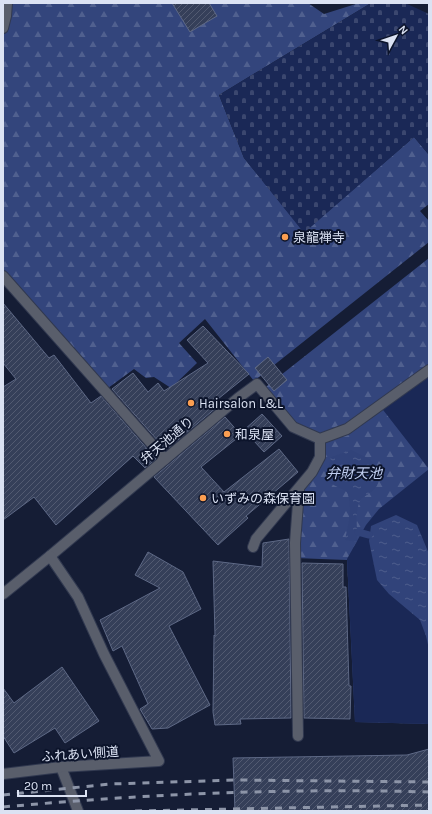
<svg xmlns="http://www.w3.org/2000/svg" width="432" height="814" viewBox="0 0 432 814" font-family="Karla,'Noto Sans JP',sans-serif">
<defs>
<pattern id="forest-firs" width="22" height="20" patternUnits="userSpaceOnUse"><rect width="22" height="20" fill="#33457c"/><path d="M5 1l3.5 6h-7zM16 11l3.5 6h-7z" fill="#50608f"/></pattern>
<pattern id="cemetery-stones" width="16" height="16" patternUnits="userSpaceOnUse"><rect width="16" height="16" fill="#1a2856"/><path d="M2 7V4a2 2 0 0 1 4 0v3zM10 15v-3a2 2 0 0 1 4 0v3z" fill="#3b476f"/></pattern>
<pattern id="water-ripples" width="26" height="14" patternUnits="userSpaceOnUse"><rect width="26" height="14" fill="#31437a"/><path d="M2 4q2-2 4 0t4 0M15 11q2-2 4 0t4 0" fill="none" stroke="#4e5e8d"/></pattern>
<pattern id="building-hatch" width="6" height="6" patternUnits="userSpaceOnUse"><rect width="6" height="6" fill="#353f59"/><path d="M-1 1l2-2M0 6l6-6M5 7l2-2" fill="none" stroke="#525a71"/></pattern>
</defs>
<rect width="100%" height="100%" fill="#151d35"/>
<g fill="url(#forest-firs)">
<path d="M7,3h301l16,11 35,-11h12l-152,92 25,63 60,74 110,-95 15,18v49l-9,7 9,10v21l-175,139 -49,-62 -26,24 18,20 -26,25 -17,-11 -8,1 -12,-9 -30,22 -101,-115v-248z"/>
<path d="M429,258v466l-74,-2 -8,-162 -52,-2 4,-68 13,-18 8,-33 -27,-12 -31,-37z"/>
</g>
<path fill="url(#cemetery-stones)" d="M371,3h34l24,11v141l-15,-18 -110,96 -60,-75 -25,-63z"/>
<path fill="#1a2856" d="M429,370v354l-74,-2 -8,-163 19,-34 13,-16 50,-40 -49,-63z"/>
<g fill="url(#water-ripples)">
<path d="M351,450l19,9 10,13c-1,12 -3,17 -13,23 -3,2 -6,3 -7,6 -6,13 -2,27 -3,41l-12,-2c3,-15 8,-33 2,-48l-17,-9 -2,-14 3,-12z"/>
<path d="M396,515l21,10 12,29v95l-3,-13 -6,-16 -31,-26 -12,-14 -8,-39 2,-15z"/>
</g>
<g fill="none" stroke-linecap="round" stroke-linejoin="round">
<path stroke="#31437a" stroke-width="7" d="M358,532l11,3"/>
</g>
<g fill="url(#building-hatch)" stroke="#5e6986">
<path d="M172,3h37l8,13 -27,16z"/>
<path d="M3,303l46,55 5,-3 37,48 10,-7 55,63 -11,9 -12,-12 -77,69 -22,-28 -31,23v-133l13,-8 -13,-16z"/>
<path d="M203,326l46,48 -36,29 4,4 -51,43 -54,-61 21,-16 15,19 10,-9 6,8 44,-28 -21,-23z"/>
<path d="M268,357l19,23 -13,11 -19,-23z"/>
<path d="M262,414l20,22 -18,16 -20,-22z"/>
<path d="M225,417l16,18 -40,32 23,25 55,-43 19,23 -52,44 2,2 -30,27 -64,-68z"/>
<path d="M289,539l2,179 -51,1 1,5 -26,1 -2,-13 1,-77 1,1 -2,-75 49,6 1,-24z"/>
<path d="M148,552l35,20 18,37 -32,17 41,79 -42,23 -16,1 -12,-20 8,-5 -26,-58 -9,5 -13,-31 60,-32 -25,-13z"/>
<path d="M302,563l41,1v23h3l3,99h2l-1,33 -46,-1z"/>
<path d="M62,667l37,54 -34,22 -10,-15 -41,25 -11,-17v-48l11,15z"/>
<path d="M429,749v62h-194l-2,-53 174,-3z"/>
</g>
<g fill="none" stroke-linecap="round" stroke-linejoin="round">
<defs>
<g id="minor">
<path d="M3,28l3,-12 1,-13"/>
<path d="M3,276l162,183"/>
<path d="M253,547l3,-8 56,-67 8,-15v-18"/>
<path d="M3,594l47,-38 188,-158 19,-14 36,43 27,12 27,-10 82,-59"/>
<path d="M298,736l-3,-193 4,-53"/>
<path d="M61,767l17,44"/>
<path d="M3,774l58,-7 98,-6 -55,-107 -26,-57 -28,-41"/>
</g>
</defs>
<use href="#minor" stroke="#313950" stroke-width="12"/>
<use href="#minor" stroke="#595e6b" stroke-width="10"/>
<g stroke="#8d95a8" stroke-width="3" stroke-dasharray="7 7" stroke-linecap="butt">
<path d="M3,795l107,-11 126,-4 193,2"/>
<path d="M3,807c142,-13 284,-19 426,-15"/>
<path d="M135,811l294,-6"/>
</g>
</g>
<g fill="#fb9e51" stroke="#0c142b" stroke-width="1.5">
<circle cx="285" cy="237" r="4"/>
<circle cx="191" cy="403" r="4"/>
<circle cx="227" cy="434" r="4"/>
<circle cx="203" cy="498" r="4"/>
</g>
<g text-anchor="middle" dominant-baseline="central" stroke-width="4" stroke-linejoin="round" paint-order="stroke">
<g font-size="13" fill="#dbe2f3" stroke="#0c142b" text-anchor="start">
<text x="293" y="237">泉龍禅寺</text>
<text x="199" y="403">Hairsalon L&amp;L</text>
<text x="235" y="434">和泉屋</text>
<text x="211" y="498">いずみの森保育園</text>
</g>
<g font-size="13" fill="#dbe2f3" stroke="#0c142b">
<text transform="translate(167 440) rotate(-40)">弁天池通り</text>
<text transform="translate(80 754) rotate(-4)">ふれあい側道</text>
</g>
<g font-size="14" font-style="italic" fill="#c0cef0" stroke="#0c142b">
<text x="354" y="473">弁財天池</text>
</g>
</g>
<rect width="432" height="814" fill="none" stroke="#dbe2f3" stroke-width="8"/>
<g transform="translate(396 36) rotate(50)" stroke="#0c142b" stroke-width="3" paint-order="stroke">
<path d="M0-3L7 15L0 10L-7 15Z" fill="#dbe2f3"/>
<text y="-6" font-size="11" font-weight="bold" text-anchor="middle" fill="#dbe2f3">N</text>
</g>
<path d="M18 790v6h68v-6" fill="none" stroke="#dbe2f3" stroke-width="2"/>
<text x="24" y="790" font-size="12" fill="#dbe2f3" stroke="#0c142b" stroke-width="3" paint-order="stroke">20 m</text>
</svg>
